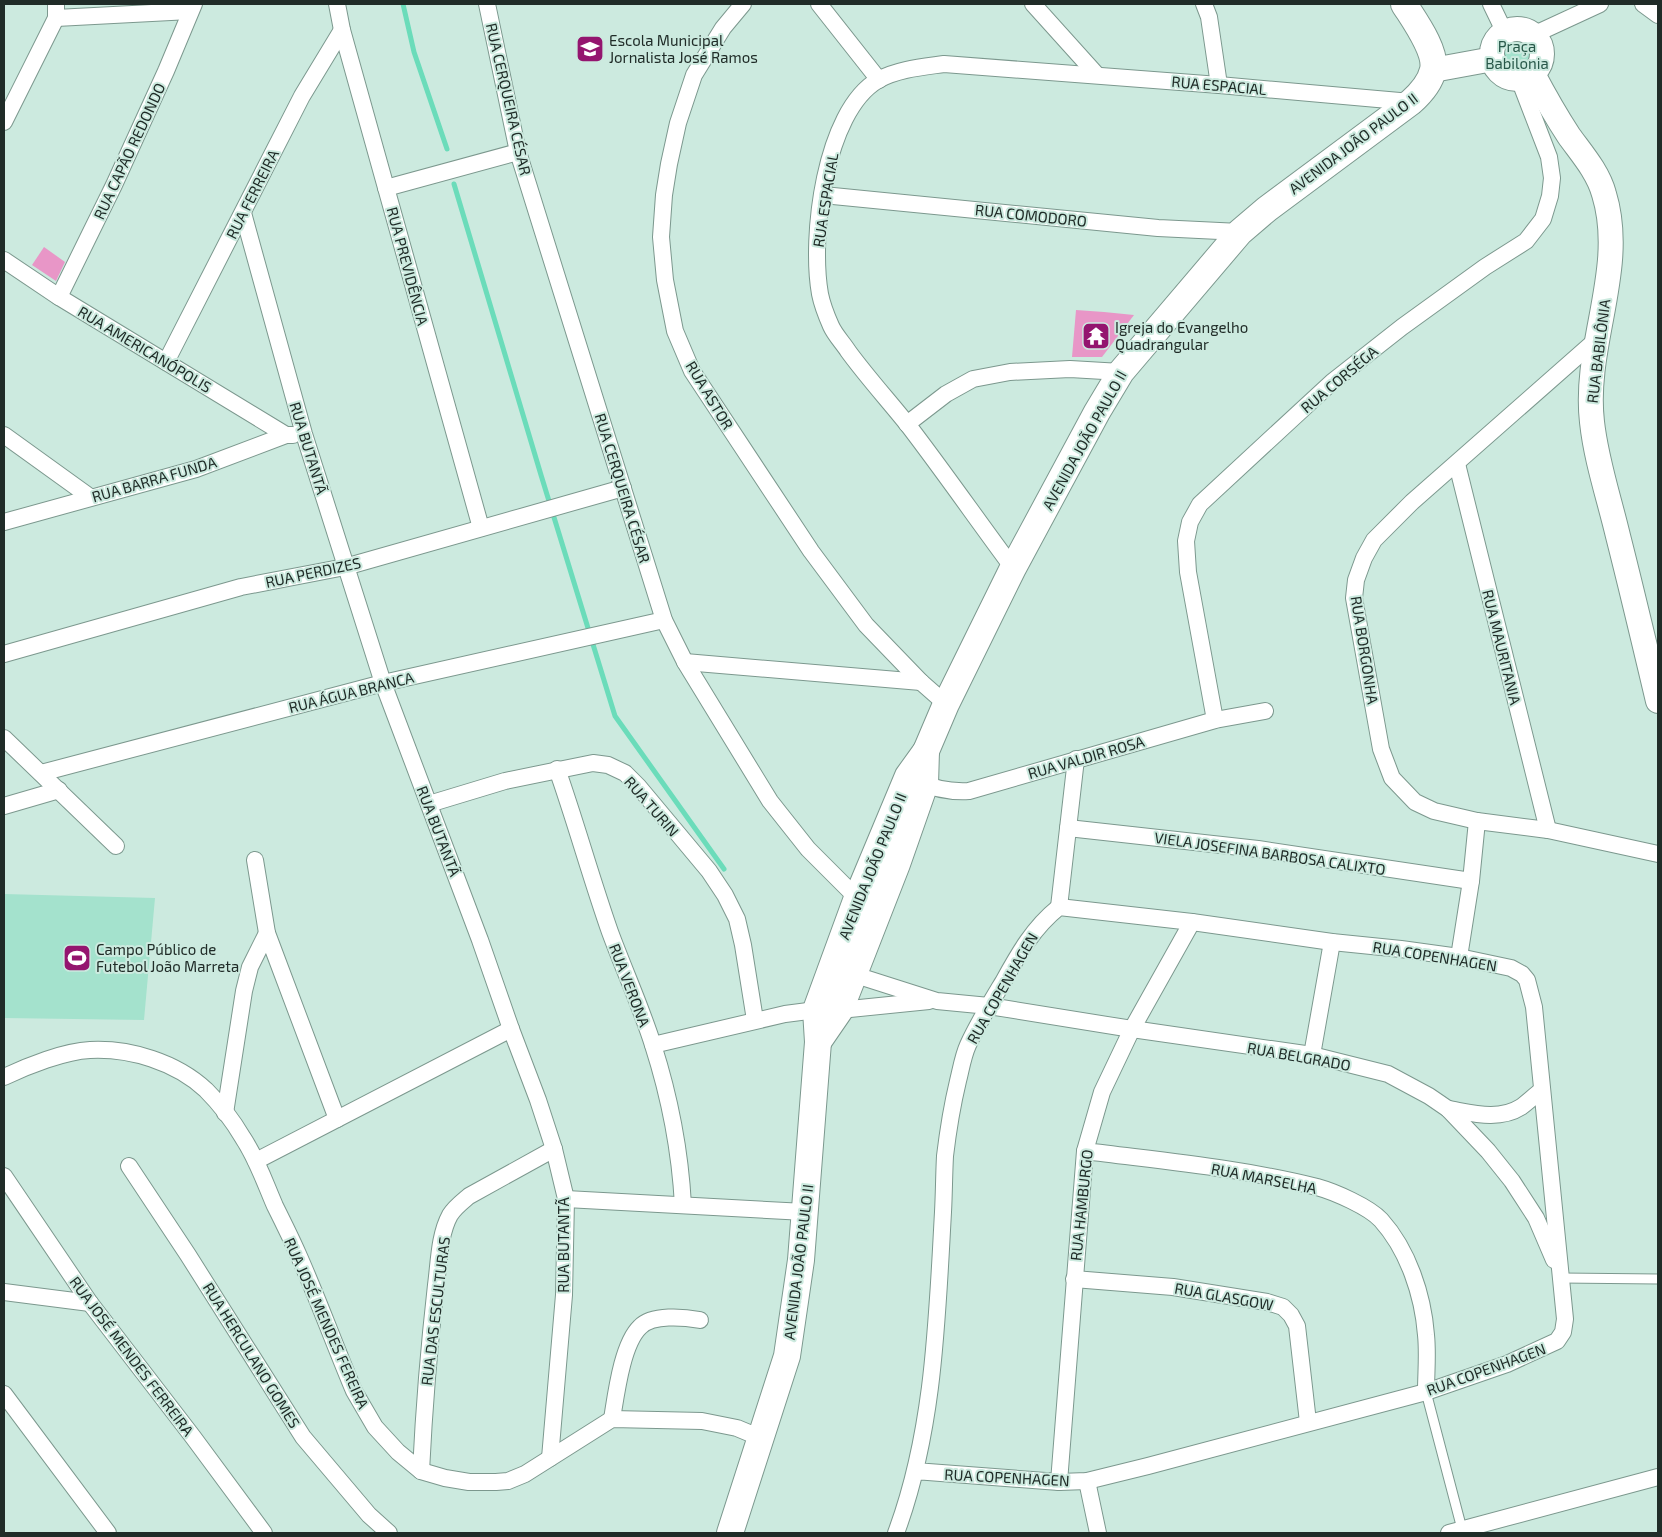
<svg xmlns="http://www.w3.org/2000/svg" width="1662" height="1537" viewBox="0 0 1662 1537" font-family="'Exo 2',sans-serif">
<rect width="100%" height="100%" fill="#cceadf"/>
<g fill="#a4e2cd">
<path d="M1512,30c25,-1 36,17 25,40l-25,9c-15,-6 -27,-26 -14,-40 3,-4 10,-6 14,-9z"/>
<path d="M4,894l151,4 -11,122 -140,-2z"/>
</g>
<g fill="none" stroke-linecap="round" stroke-linejoin="round">
<g stroke="#6bdcba" stroke-width="5">
<path d="M403,4l11,48 33,97"/>
<path d="M454,184l87,291 74,241 109,153"/>
</g>
</g>
<g fill="#e896c7">
<path d="M44,247l21,15 -9,19 -24,-16z"/>
<path d="M1076,310l28,2 30,3 -32,42h-30z"/>
</g>
<g fill="none" stroke-linecap="round" stroke-linejoin="round">
<defs>
<g id="lane">
<path d="M1561,1278l97,1"/>
<path d="M1426,1392l36,137"/>
</g>
<g id="street">
<path d="M337,4l5,26 139,498"/>
<path d="M487,4l31,148 146,468 21,42 85,139 38,48 49,49 8,3"/>
<path d="M743,4l-20,24 -29,47 -16,48 -9,41 -5,31 -3,42 4,43 10,51 17,40 119,180 55,74 55,57 25,22"/>
<path d="M819,4l60,76"/>
<path d="M1033,4l64,71"/>
<path d="M1204,4l5,13 10,68"/>
<path d="M1491,4l14,29"/>
<path d="M1643,4l15,11"/>
<path d="M56,18l134,-7"/>
<path d="M1533,35l67,-31"/>
<path d="M4,122l52,-104v-14"/>
<path d="M386,188l132,-36"/>
<path d="M823,195l335,33 82,4"/>
<path d="M243,213l61,221 79,249 97,257 31,89 27,71 16,49 12,50 -2,96 -14,163"/>
<path d="M4,260l55,37 227,138"/>
<path d="M59,297l55,-112 52,-114 28,-67"/>
<path d="M1596,340l-184,162 -38,38 -10,18 -8,22 -2,18 27,151 11,29 23,24 19,9 43,10 71,9 110,24"/>
<path d="M166,362l136,-266 40,-66"/>
<path d="M907,424l39,-30 27,-15 37,-7 60,-3 51,3"/>
<path d="M4,435l86,62"/>
<path d="M1457,464l91,366"/>
<path d="M4,522l192,-53 90,-34h7"/>
<path d="M1013,568c-35,-47 -69,-96 -105,-143 -20,-25 -41,-48 -60,-74 -5,-8 -13,-16 -17,-25 -4,-9 -9,-22 -11,-32 -10,-56 4,-182 58,-214 20,-11 45,-13 66,-16l275,21 192,17"/>
<path d="M4,654l237,-67 104,-20 278,-79"/>
<path d="M685,662l236,20"/>
<path d="M1215,720l-27,-148 -2,-31 4,-19 10,-18 132,-122 70,-55 83,-60 41,-26 17,-22 7,-23 2,-18 -3,-21 -30,-78"/>
<path d="M4,738l112,108"/>
<path d="M557,769c19,54 34,109 53,163 14,38 31,75 43,113 17,53 27,105 30,160"/>
<path d="M41,773l342,-90 281,-63"/>
<path d="M917,781c17,8 34,11 52,10l246,-71 50,-9"/>
<path d="M429,804l76,-23 88,-18 15,2 17,8 13,13 71,85 16,24 12,24 6,26 12,75"/>
<path d="M4,806l55,-16"/>
<path d="M1068,828l190,21 213,32"/>
<path d="M255,860l12,73 70,186"/>
<path d="M1059,907l17,-148"/>
<path d="M1459,957l12,-76 6,-60"/>
<path d="M846,972l91,29 52,5 143,23 180,26 76,19 41,22 19,13 40,42 24,30 24,37 18,42"/>
<path d="M653,1045l132,-31 31,-4h24l89,-9"/>
<path d="M1312,1055l20,-113"/>
<path d="M4,1077c23,-11 61,-26 86,-27 40,-2 86,12 116,40 14,14 27,31 37,48 14,21 22,45 32,68 8,16 16,32 23,48 20,45 37,92 56,137l21,36 23,25 23,19 24,7 24,4h27l12,-1 17,-7 87,-55 90,2 35,7 24,10"/>
<path d="M1448,1109c24,4 51,12 73,-2 7,-5 14,-12 21,-17"/>
<path d="M225,1113l19,-122 6,-24 17,-34"/>
<path d="M1085,1151c77,10 157,17 232,36 18,5 52,20 64,33 27,30 42,75 45,115 2,19 0,38 0,57"/>
<path d="M256,1161l255,-132"/>
<path d="M129,1166l59,89 115,182 66,78 20,18"/>
<path d="M4,1176l86,127 103,134 71,96"/>
<path d="M566,1199l239,13"/>
<path d="M1074,1279l99,8 94,15 16,5 8,8 6,11 11,96"/>
<path d="M4,1292l86,11"/>
<path d="M4,1394l104,139"/>
<path d="M612,1419c4,-24 10,-75 28,-92 12,-13 44,-10 60,-7"/>
<path d="M421,1471c3,-62 8,-124 15,-186 3,-22 3,-50 14,-70 5,-8 12,-13 19,-19l85,-47"/>
<path d="M1087,1481l11,52"/>
<path d="M1059,1482l26,-331 17,-59 30,-63 60,-107"/>
<path d="M896,1533c38,-102 41,-213 47,-321 1,-18 1,-37 2,-56 3,-25 7,-50 13,-75 3,-12 5,-25 10,-36 10,-22 23,-43 35,-63 16,-29 30,-54 56,-75l133,15 140,20 69,7 58,8 52,11 11,6 5,6 7,27 31,312 -2,13 -6,9 -50,23 -81,28 -278,74 -61,15 -28,1 -144,-11"/>
<path d="M1449,1533l209,-56"/>
</g>
<g id="secondary">
<circle cx="1517" cy="54" r="25"/>
<path d="M1433,70l60,-11"/>
<path d="M1533,74c11,21 23,42 36,62 13,18 29,36 35,58 23,75 -21,151 -12,228 4,38 17,76 26,114 14,55 27,110 40,165"/>
</g>
<g id="primary">
<path d="M818,1042l22,-32 57,-146 28,-80 1,-33"/>
<path d="M730,1533l57,-177 14,-96 17,-218 -2,-32 41,-112 51,-122 18,-25 20,-47 67,-136 84,-156 24,-40 119,-140 27,-23 144,-107c9,-8 19,-19 22,-32 4,-19 -19,-50 -29,-66"/>
</g>
</defs>
<use href="#lane" stroke="#7c988e" stroke-width="11"/>
<use href="#street" stroke="#7c988e" stroke-width="18"/>
<use href="#secondary" stroke="#7c988e" stroke-width="26"/>
<use href="#primary" stroke="#7c988e" stroke-width="28"/>
<use href="#lane" stroke="#fff" stroke-width="9"/>
<use href="#street" stroke="#fff" stroke-width="16"/>
<use href="#secondary" stroke="#fff" stroke-width="24"/>
<use href="#primary" stroke="#fff" stroke-width="26"/>
</g>
<defs>
<symbol id="school-square" viewBox="-11 -11 22 22"><rect x="-9" y="-9" width="18" height="18" rx="4" fill="#94156f" stroke="#cceadf"/><path d="M0-5L7-2L0 1L-7-2ZM-4 1L0 2.5L4 1V4Q0 6-4 4Z" fill="#fff"/></symbol>
<symbol id="temple-square" viewBox="-11 -11 22 22"><rect x="-9" y="-9" width="18" height="18" rx="4" fill="#94156f" stroke="#cceadf"/><path d="M0-6L5-2H3V0L6.5 2.5H4V6H1.5V3h-3V6H-4V2.5H-6.5L-3 0V-2H-5Z" fill="#fff"/></symbol>
<symbol id="stadium-square" viewBox="-11 -11 22 22"><rect x="-9" y="-9" width="18" height="18" rx="4" fill="#94156f" stroke="#cceadf"/><path d="M0-5a6.5 5 0 1 0 0 10a6.5 5 0 1 0 0-10ZM-3.5-1.8h7v3.6h-7Z" fill="#fff"/></symbol>
</defs>
<g fill-rule="evenodd">
<use href="#school-square" x="574" y="33" width="32" height="32"/>
<use href="#temple-square" x="1080" y="320" width="32" height="32"/>
<use href="#stadium-square" x="61" y="942" width="32" height="32"/>
</g>
<g text-anchor="middle" dominant-baseline="central" stroke-width="4" stroke-linejoin="round" paint-order="stroke">
<g font-size="15" fill="#202c28" stroke="#cceadf" text-anchor="start">
<text x="609" y="40">Escola Municipal<tspan x="609" dy="17">Jornalista José Ramos</tspan></text>
<text x="1115" y="327">Igreja do Evangelho<tspan x="1115" dy="17">Quadrangular</tspan></text>
<text x="96" y="949">Campo Público de<tspan x="96" dy="17">Futebol João Marreta</tspan></text>
</g>
<g font-size="15" fill="#285849" stroke="#cceadf">
<text x="1517" y="46">Praça<tspan x="1517" dy="17">Babilonia</tspan></text>
</g>
<g font-size="15" fill="#202c28" stroke="#cceadf">
<text transform="translate(1219 85) rotate(5)">RUA ESPACIAL</text>
<text transform="translate(509 99) rotate(77)">RUA CERQUEIRA CÉSAR</text>
<text transform="translate(1353 143) rotate(-37)">AVENIDA JOÃO PAULO II</text>
<text transform="translate(129 151) rotate(-65)">RUA CAPÃO REDONDO</text>
<text transform="translate(252 194) rotate(-63)">RUA FERREIRA</text>
<text transform="translate(825 200) rotate(-81)">RUA ESPACIAL</text>
<text transform="translate(1031 215) rotate(6)">RUA COMODORO</text>
<text transform="translate(408 266) rotate(75)">RUA PREVIDÊNCIA</text>
<text transform="translate(145 349) rotate(31)">RUA AMERICANÓPOLIS</text>
<text transform="translate(1598 351) rotate(-83)">RUA BABILÔNIA</text>
<text transform="translate(1339 379) rotate(-40)">RUA CORSÉGA</text>
<text transform="translate(710 395) rotate(59)">RUA ASTOR</text>
<text transform="translate(1084 440) rotate(-61)">AVENIDA JOÃO PAULO II</text>
<text transform="translate(309 448) rotate(73)">RUA BUTANTÃ</text>
<text transform="translate(154 479) rotate(-16)">RUA BARRA FUNDA</text>
<text transform="translate(623 488) rotate(73)">RUA CERQUEIRA CÉSAR</text>
<text transform="translate(313 572) rotate(-12)">RUA PERDIZES</text>
<text transform="translate(1502 647) rotate(76)">RUA MAURITANIA</text>
<text transform="translate(1365 650) rotate(81)">RUA BORGONHA</text>
<text transform="translate(351 692) rotate(-14)">RUA ÁGUA BRANCA</text>
<text transform="translate(1086 757) rotate(-16)">RUA VALDIR ROSA</text>
<text transform="translate(652 806) rotate(49)">RUA TURIN</text>
<text transform="translate(439 831) rotate(69)">RUA BUTANTÃ</text>
<text transform="translate(1270 853) rotate(8)">VIELA JOSEFINA BARBOSA CALIXTO</text>
<text transform="translate(872 866) rotate(-68)">AVENIDA JOÃO PAULO II</text>
<text transform="translate(1435 956) rotate(9)">RUA COPENHAGEN</text>
<text transform="translate(630 985) rotate(69)">RUA VERONA</text>
<text transform="translate(1002 988) rotate(-60)">RUA COPENHAGEN</text>
<text transform="translate(1299 1056) rotate(10)">RUA BELGRADO</text>
<text transform="translate(1264 1178) rotate(11)">RUA MARSELHA</text>
<text transform="translate(1081 1205) rotate(-84)">RUA HAMBURGO</text>
<text transform="translate(563 1245) rotate(-90)">RUA BUTANTÃ</text>
<text transform="translate(798 1262) rotate(-83)">AVENIDA JOÃO PAULO II</text>
<text transform="translate(1224 1296) rotate(10)">RUA GLASGOW</text>
<text transform="translate(435 1311) rotate(-83)">RUA DAS ESCULTURAS</text>
<text transform="translate(327 1323) rotate(66)">RUA JOSÉ MENDES FEREIRA</text>
<text transform="translate(252 1355) rotate(58)">RUA HERCULANO GOMES</text>
<text transform="translate(132 1356) rotate(53)">RUA JOSÉ MENDES FERREIRA</text>
<text transform="translate(1486 1369) rotate(-20)">RUA COPENHAGEN</text>
<text transform="translate(1007 1477) rotate(3)">RUA COPENHAGEN</text>
</g>
</g>
<rect width="1662" height="1537" fill="none" stroke="#202c28" stroke-width="10"/>
</svg>
